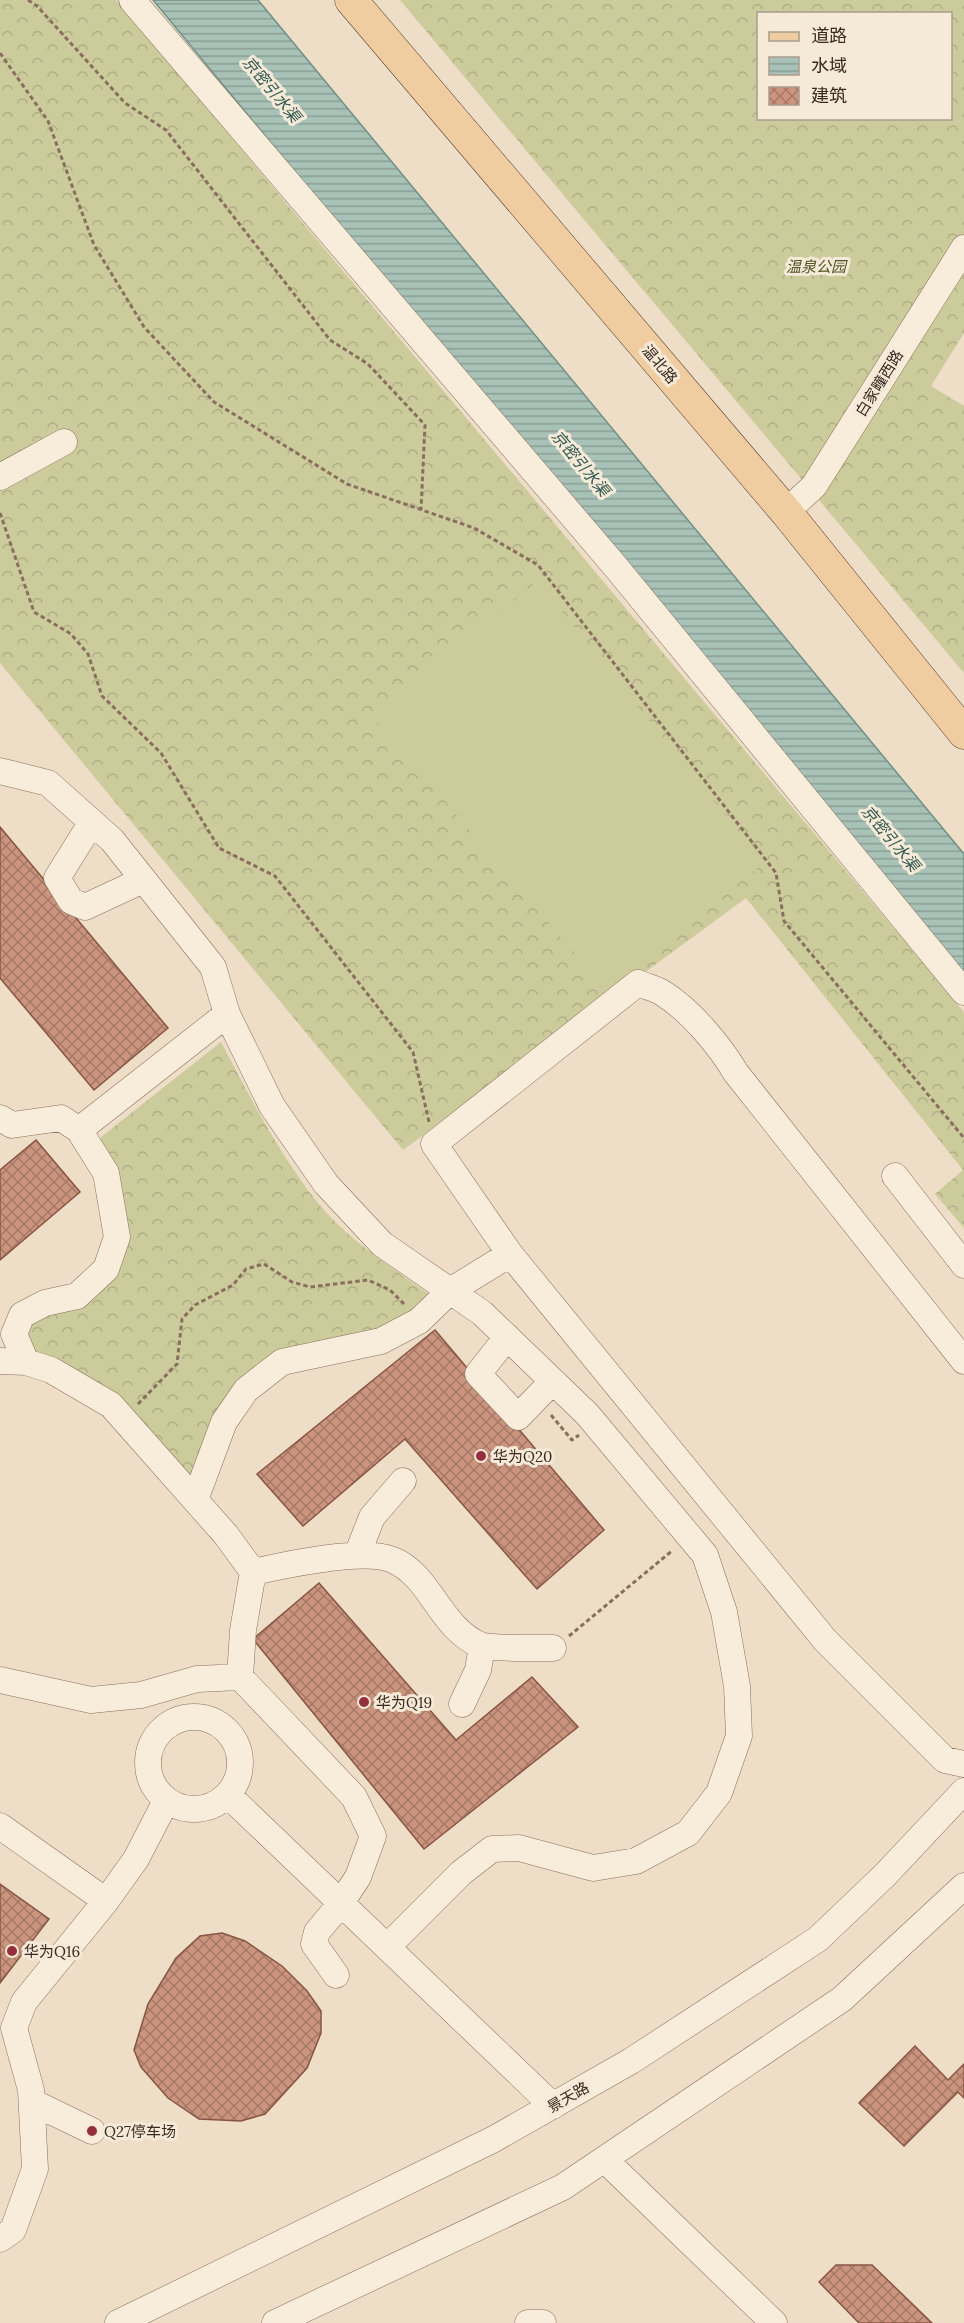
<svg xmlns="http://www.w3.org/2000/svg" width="964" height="2323" font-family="Lora,'Noto Sans SC',serif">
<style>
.forest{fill:url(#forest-crowns);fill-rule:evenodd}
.pitch{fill:#cccb9b}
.water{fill:url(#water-rules);stroke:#6f9084;stroke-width:1.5}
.building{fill:url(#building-cross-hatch);stroke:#885543;stroke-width:1.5}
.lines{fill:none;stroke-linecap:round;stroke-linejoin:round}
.minor-casing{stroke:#896f5d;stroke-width:27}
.major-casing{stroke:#573e31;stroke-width:33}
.path{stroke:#896f5d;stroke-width:3;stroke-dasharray:4.5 3;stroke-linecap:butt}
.minor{stroke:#f8ecdb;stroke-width:26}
.major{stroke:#efcda1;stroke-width:32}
.poi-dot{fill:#972e3d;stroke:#f5e9d7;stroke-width:2}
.labels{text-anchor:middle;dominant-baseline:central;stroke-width:6;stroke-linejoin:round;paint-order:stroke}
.park-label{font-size:15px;font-style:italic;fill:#505627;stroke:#f5e9d7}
.street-label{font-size:15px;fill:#3a2920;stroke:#f5e9d7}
.poi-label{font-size:15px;fill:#3a2920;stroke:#f5e9d7;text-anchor:start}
.water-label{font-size:16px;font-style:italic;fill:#305951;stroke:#f5e9d7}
</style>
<defs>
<pattern id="forest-crowns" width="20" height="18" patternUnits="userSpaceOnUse" patternTransform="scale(1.5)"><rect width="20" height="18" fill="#cccb9b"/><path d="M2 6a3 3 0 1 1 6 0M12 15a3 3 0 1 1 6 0" fill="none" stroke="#b0ae85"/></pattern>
<pattern id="water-rules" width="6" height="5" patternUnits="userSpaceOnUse" patternTransform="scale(1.5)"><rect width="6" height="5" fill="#a8c2b7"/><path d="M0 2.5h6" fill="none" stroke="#8a9e94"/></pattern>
<pattern id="building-cross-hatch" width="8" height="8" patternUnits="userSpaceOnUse" patternTransform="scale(1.5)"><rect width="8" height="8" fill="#cb947e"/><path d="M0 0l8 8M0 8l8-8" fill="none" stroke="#a67967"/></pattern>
</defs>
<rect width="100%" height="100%" fill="#eeddc7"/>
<path class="forest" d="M0,0h116l848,1012v216l-29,-34 28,-24 -217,-272 -343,252 -403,-487z
M400,0h564v333l-33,53 33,20v267zM758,14h192v104h-192z
M221,1042c29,55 58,112 97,161 32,39 80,69 121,98l-193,89 -51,110 -84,-95 -85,-43 -4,-47 84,-46 -5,-132z"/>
<path class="pitch" d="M537,581l227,282 -158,127 -232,-272z"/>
<path class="water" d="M153,0h105l706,854v129z"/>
<path class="building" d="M0,827l168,201 -74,62 -94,-112z
M36,1140l44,52 -80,68v-90z
M435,1330l169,200 -67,59 -132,-150 -102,87 -46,-52z
M319,1583l137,157 76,-63 46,50 -154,122 -171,-210z
M0,1884l49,35 -49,64z
M0,1884l49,35 -49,64z
M222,1933l23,8 37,25 25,25 14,20v22l-14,35 -42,46 -24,7 -42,-2 -31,-21 -27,-31 -7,-17 14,-46 28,-46 24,-22z
M915,2046l33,34 16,-16v34l-6,-6 -54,54 -45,-43z
M836,2265h36l60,58h-73l-40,-41z"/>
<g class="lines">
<defs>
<path id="minor" d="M132,0l483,566 349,426
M0,477l64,-35
M786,512l28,-26 150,-238
M0,771l48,12 64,57 101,127 14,47 45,92 54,78 56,60 100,69 105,101 118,141 19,57 13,74 2,50 -20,57 -31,40 -52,28 -43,7 -74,-20 -27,1 -31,24 -74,74
M92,822l-35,56 14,23 14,6 58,-27
M0,1118l12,7 49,-7 18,12 27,43 11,64 -11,32 -29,27 -32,7 -23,12 -8,19 12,28
M79,1130l148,-116
M895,1176l69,89
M507,1337l-29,37 40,43 34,-35
M0,1361l26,1 25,8 60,35 115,130 27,37c32,-7 111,-25 140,-12 38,16 46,67 87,85 11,4 59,3 73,3
M964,1361l-228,-288c-16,-27 -45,-62 -72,-79 -7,-5 -17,-7 -26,-11l-204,161 76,110 315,386 120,120 19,4
M195,1500l29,-78 22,-32 36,-28 99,-21 38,-20 31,-30 60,-37
M357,1555l15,-38 31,-36
M253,1572l-10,58 -3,47 114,120 19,39 -15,41 -17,26 -24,29 -3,12 22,31
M0,1680l91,20 50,-5 56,-16 43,-2
M462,1704l16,-34 4,-24
M148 1763a46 46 0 1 1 92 0a46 46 0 1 1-92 0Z
M228,1795l325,311
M0,1826l106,75
M32,2102l60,29
M605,2160l169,163
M0,2239l13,-9 22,-61 -4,-79 -17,-62 10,-26 82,-101 30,-42 30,-58
M118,2323l376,-184 137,-78 187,-122 67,-64 79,-84
M275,2323l288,-136 279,-188 122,-113
M528,2323h15"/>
<path id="major" d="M351,0l435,512 178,221"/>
</defs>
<use href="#minor" class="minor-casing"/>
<use href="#major" class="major-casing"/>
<path class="path" d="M28,0l9,6 88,97 41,27 164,210 38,24 57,61 -4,85
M0,53l48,68 46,124 50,82 70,75 133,82 127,44 64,37 238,308 8,48 180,217
M0,513l34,99 37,22 17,20 14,42 59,57 58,95 56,28 138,176 16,70
M138,1404l39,-40 5,-45 13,-14 38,-20 13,-16 18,-5 28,18 18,5 58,-7 22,10 14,14
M551,1415l21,25 7,-5
M569,1636l104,-86"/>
<use href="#minor" class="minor"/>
<use href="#major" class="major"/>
</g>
<g class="poi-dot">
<circle cx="481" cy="1456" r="6"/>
<circle cx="364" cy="1702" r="6"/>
<circle cx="12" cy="1951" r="6"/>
<circle cx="92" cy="2131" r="6"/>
</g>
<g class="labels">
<g class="park-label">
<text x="816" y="266">温泉公园</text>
</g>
<g class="street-label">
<text transform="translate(660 364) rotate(50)">温北路</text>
<text transform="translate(879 383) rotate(-58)">白家疃西路</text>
<text transform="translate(568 2097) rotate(-30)">景天路</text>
</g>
<g class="poi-label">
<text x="493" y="1456">华为Q20</text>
<text x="376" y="1702">华为Q19</text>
<text x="24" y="1951">华为Q16</text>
<text x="104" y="2131">Q27停车场</text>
</g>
<g class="water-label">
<text transform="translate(272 89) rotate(50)">京密引水渠</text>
<text transform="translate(581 463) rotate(50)">京密引水渠</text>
<text transform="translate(891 838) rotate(50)">京密引水渠</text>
</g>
</g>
<rect x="757" y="12" width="195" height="108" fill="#f5e9d7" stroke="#aa9c8e" stroke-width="1.5"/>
<rect x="769" y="32" width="30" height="9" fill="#efcda1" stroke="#aa9c8e" stroke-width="1.5"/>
<text x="811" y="42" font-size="18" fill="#3a2920">道路</text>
<rect x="769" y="57" width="30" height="18" fill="url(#water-rules)" stroke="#aa9c8e" stroke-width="1.5"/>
<text x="811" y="72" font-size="18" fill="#3a2920">水域</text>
<rect x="769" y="87" width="30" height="18" fill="url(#building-cross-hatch)" stroke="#aa9c8e" stroke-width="1.5"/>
<text x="811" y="102" font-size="18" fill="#3a2920">建筑</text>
</svg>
